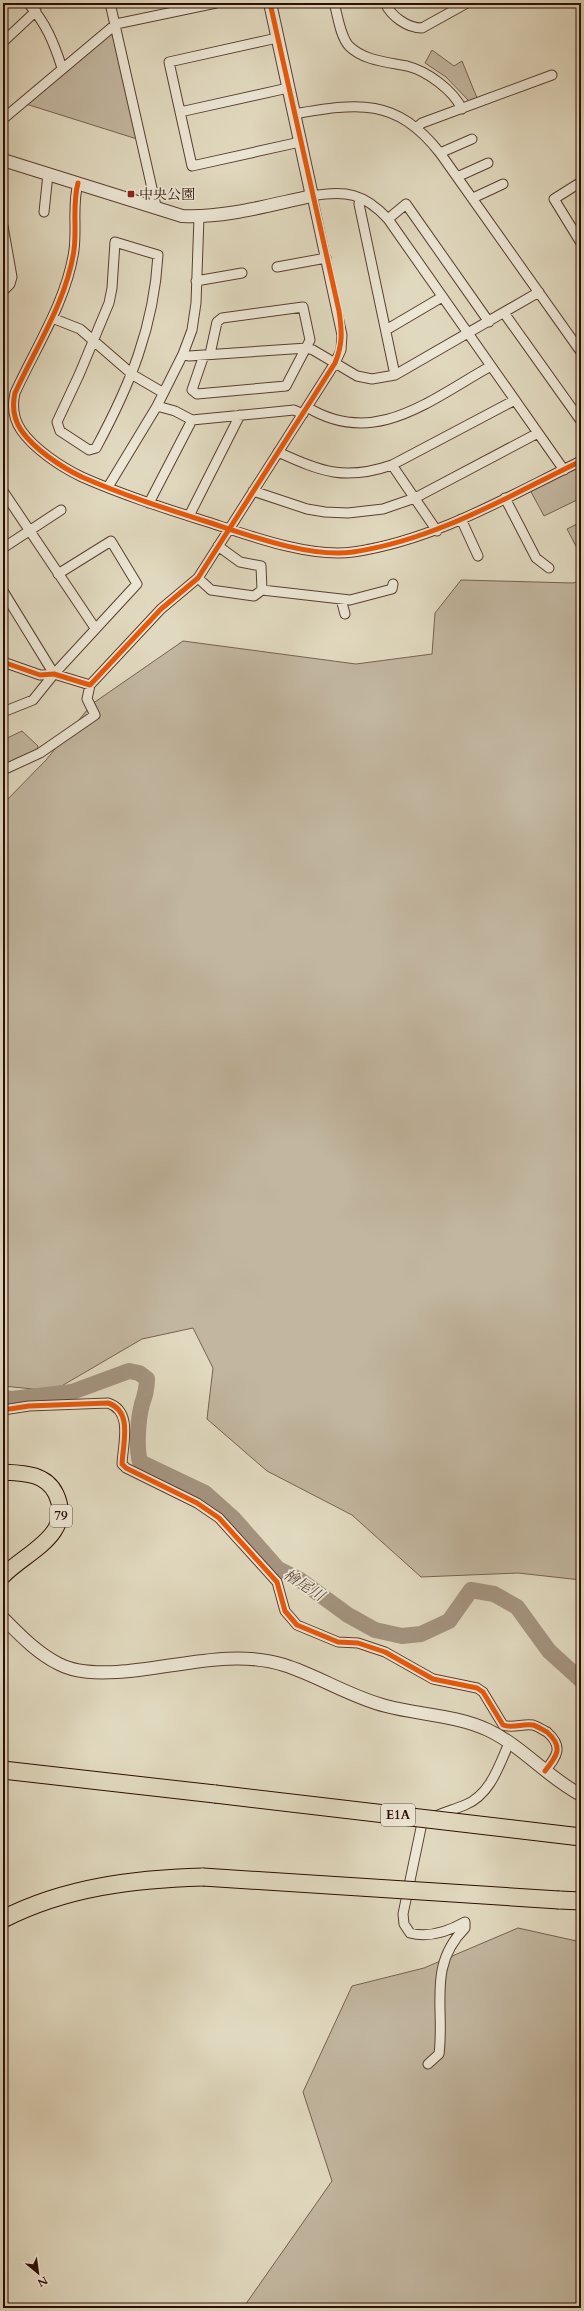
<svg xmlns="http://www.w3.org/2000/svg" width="584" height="2311" font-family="Cardo,'Noto Serif JP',serif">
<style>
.green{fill:#c2b69f;stroke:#786150}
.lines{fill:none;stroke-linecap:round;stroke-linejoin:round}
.river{stroke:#a4937f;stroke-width:16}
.minor-casing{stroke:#5a3f31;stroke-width:11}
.tertiary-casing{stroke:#5a3f31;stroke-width:14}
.primary-casing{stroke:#2d0c02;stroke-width:17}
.motorway-casing{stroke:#2d0c02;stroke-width:19}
.minor{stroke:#ece6d5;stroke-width:9}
.tertiary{stroke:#ece6d5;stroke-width:12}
.primary{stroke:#e1d9bf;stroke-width:15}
.motorway{stroke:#e1d9bf;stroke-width:17}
.motorway-bridge-casing{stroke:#2d0c02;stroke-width:19;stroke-linecap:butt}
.motorway-bridge{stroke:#e1d9bf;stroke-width:17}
.cycleway-casing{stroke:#ece6d5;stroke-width:8}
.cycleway{stroke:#e8590c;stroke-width:5}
.poi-dot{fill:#8f2418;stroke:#ece6d5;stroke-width:1.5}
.labels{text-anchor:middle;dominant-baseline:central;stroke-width:3.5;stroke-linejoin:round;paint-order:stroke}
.shield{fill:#ece6d5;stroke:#664d41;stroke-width:1}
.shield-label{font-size:13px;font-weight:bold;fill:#2d0c02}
.poi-label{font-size:14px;fill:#2d0c02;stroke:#ece6d5;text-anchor:start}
.water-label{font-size:15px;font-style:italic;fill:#63493a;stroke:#ece6d5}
</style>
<rect width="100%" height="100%" fill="#e1d9bf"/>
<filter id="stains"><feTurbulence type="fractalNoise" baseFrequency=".005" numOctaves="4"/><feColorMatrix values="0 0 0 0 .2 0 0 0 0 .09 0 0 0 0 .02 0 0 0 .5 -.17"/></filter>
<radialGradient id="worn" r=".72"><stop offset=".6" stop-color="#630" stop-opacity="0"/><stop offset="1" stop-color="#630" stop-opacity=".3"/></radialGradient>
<path class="green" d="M109,34l4,1 24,104 -111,-35z
M432,50l22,16 8,-5 15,37 -8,3 -23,-24 -21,-14z
M581,465v33l-37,18 -14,-26z
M581,522v34l-14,-27z
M461,580l112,3 8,-3v1000l-63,-7 -97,4 -69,-62 -85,-44 -60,-52 6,-51 -20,-40 -51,11 -89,52 -50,-5v-582l43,-44 46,-56 91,-63 173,23 76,-10 3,-41z
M22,731l16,15 -1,4 -34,15v-25z
M518,1928l63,14v366h-338l89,-127 -29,-89 49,-106 72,-18z"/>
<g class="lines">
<path class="river" d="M3,1398l9,1 60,-7 57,-21 10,2 8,6c0,10 -2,16 -5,25 -4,15 -6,43 -2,58l65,31 29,26 44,50 22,11 48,35 27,15 27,6 19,-2 28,-13 22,-31 23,4 23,13 32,44 32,29"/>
<defs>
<path id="minor" d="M28,3c18,20 26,40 34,65
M110,3l46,203
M334,3c4,13 6,33 15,43 15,15 39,16 58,20 20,5 46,24 55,43
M385,3c6,13 22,25 37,25l45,-25
M277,38l-108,24 23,104 108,-24
M3,42l33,-31
M180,112l108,-24
M294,114c64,-11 102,-17 146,39l141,199
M3,119l113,-95 100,-21
M417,127l5,-4 130,-48
M440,153l32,-14
M457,177l31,-14
M581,182l-27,17 27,44
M78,183c-6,22 -1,44 -4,67 -7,50 -38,97 -59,143 -3,13 -2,25 6,37 13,19 40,37 61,47 43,19 88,33 132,47 39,13 98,34 139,28 82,-12 154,-55 228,-91
M360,198l-1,6 36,171
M473,198l30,-14
M44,212l4,-38
M388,219l18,-15 83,118
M3,226l9,51 -2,7 -7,7
M115,242l43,13c-4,72 -28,130 -62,193l-7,2 -29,-19 -3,-9 22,-47 30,-72 3,-15z
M277,267l49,-9
M196,281l46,-8
M504,313l77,108
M52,318l28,11 53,46 29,17
M386,330l56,-33
M183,354l6,2 118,-8 6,2 44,26 15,3 23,-4 144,-83
M204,355l-12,35 5,4 89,-8 24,-46 -7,-33 -81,11 -5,4 -7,32
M157,406l18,5 17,9 102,-10 9,4
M307,407c68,42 124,-8 184,-41
M278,452c44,20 67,29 114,13l123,-65
M392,465l45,66
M108,487l49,-81 26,-52 9,-24 4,-27 3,-86
M3,491l92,137
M253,491l54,18 18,3 23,1 35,-4 32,-11 123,-65
M505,498l31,60 13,10
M149,503l43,-83
M189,516l51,-101
M461,519l17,37
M218,546l22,16 21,4 1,24
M3,548l58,-38
M198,578l13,12 43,6 8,-6 88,10 42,-11 1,-5
M3,591l51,83
M341,599l4,15
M3,662l37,13 14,-1 36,11 71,-76 37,-31 137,-215 6,-13 1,-15 -30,-139c33,-6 52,-3 76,23l176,251
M3,712l30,-12 21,-26 83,-90 -26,-43 -53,33
M3,770l37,-17 55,-38 -8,-16 3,-14
M3,1410l26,-4 79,-3c25,8 15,40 14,61l4,4 71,35 22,15 58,64 8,29 12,14 41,17 20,1 27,9 48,27 44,9 6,4 20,33c10,4 20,-2 30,0 4,1 10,5 14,7 17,15 10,24 -2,39
M428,2064l11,-10c6,-47 -12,-88 26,-126v-6c-16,9 -37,16 -55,11l-6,-9 -1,-10 19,-91c14,-9 28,-12 43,-18 25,-10 34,-39 44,-62"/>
<path id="tertiary" d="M3,160l179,56c44,2 87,-11 130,-20l-42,-193
M3,1618c17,17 34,35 56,46 17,9 39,9 58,8 54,-3 114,-24 167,-7 35,11 66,32 102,41 34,9 70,9 102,24 34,16 59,47 93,65"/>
<path id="primary" d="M3,1472c20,1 43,1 53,22 19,41 -30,58 -53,82"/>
<path id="motorway" d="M3,1770l212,24
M559,1900l22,1
M3,1919c63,-32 131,-40 200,-42"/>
</defs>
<use href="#minor" class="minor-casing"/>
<use href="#tertiary" class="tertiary-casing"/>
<use href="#primary" class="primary-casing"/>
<use href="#motorway" class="motorway-casing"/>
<use href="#minor" class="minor"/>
<use href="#tertiary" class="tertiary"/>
<use href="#primary" class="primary"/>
<use href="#motorway" class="motorway"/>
<defs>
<path id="motorway-bridge" d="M215,1794l366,43
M203,1877l356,23"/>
</defs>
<use href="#motorway-bridge" class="motorway-bridge-casing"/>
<use href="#motorway-bridge" class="motorway-bridge"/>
<defs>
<path id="cycleway" d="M78,183c-6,22 -1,44 -4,67 -7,50 -38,97 -59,143 -3,13 -2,25 6,37 13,19 40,37 61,47 43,19 88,33 132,47 39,13 98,34 139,28 82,-12 154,-55 228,-91
M3,662l37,13 14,-1 36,11 71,-76 37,-31 137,-215c8,-19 7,-32 4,-52l-69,-308
M3,1410l26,-4 79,-3c25,8 15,40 14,61l4,4 71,35 22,15 58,64 8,29 12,14 41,17 20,1 27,9 48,27 44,9 6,4 20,33c10,4 20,-2 30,0 4,1 10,5 14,7 17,15 10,24 -2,39"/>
</defs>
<use href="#cycleway" class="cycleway-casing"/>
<use href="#cycleway" class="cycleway"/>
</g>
<rect class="poi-dot" x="127" y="190" width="8" height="8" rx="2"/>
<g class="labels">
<g class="shield">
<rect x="50" y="1505" width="22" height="22" rx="3"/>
<rect x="381" y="1804" width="34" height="22" rx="3"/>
</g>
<g class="shield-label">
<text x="61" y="1516">79</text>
<text x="398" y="1815">E1A</text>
</g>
<g class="poi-label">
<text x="139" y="194">中央公園</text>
</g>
<g class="water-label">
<text transform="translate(304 1585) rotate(33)">檜尾川</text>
</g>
</g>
<rect width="584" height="2311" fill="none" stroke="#e1d9bf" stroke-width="16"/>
<rect x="4" y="4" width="576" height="2303" fill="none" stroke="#2d0c02" stroke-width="2"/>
<rect x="8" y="8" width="568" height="2295" fill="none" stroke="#2d0c02"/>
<g transform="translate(38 2273) rotate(151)" stroke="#ece6d5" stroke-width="3" paint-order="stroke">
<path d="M0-3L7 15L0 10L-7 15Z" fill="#2d0c02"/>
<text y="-6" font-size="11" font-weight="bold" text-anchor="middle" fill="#2d0c02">N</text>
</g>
<rect width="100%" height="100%" filter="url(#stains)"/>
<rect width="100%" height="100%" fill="url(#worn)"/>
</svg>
